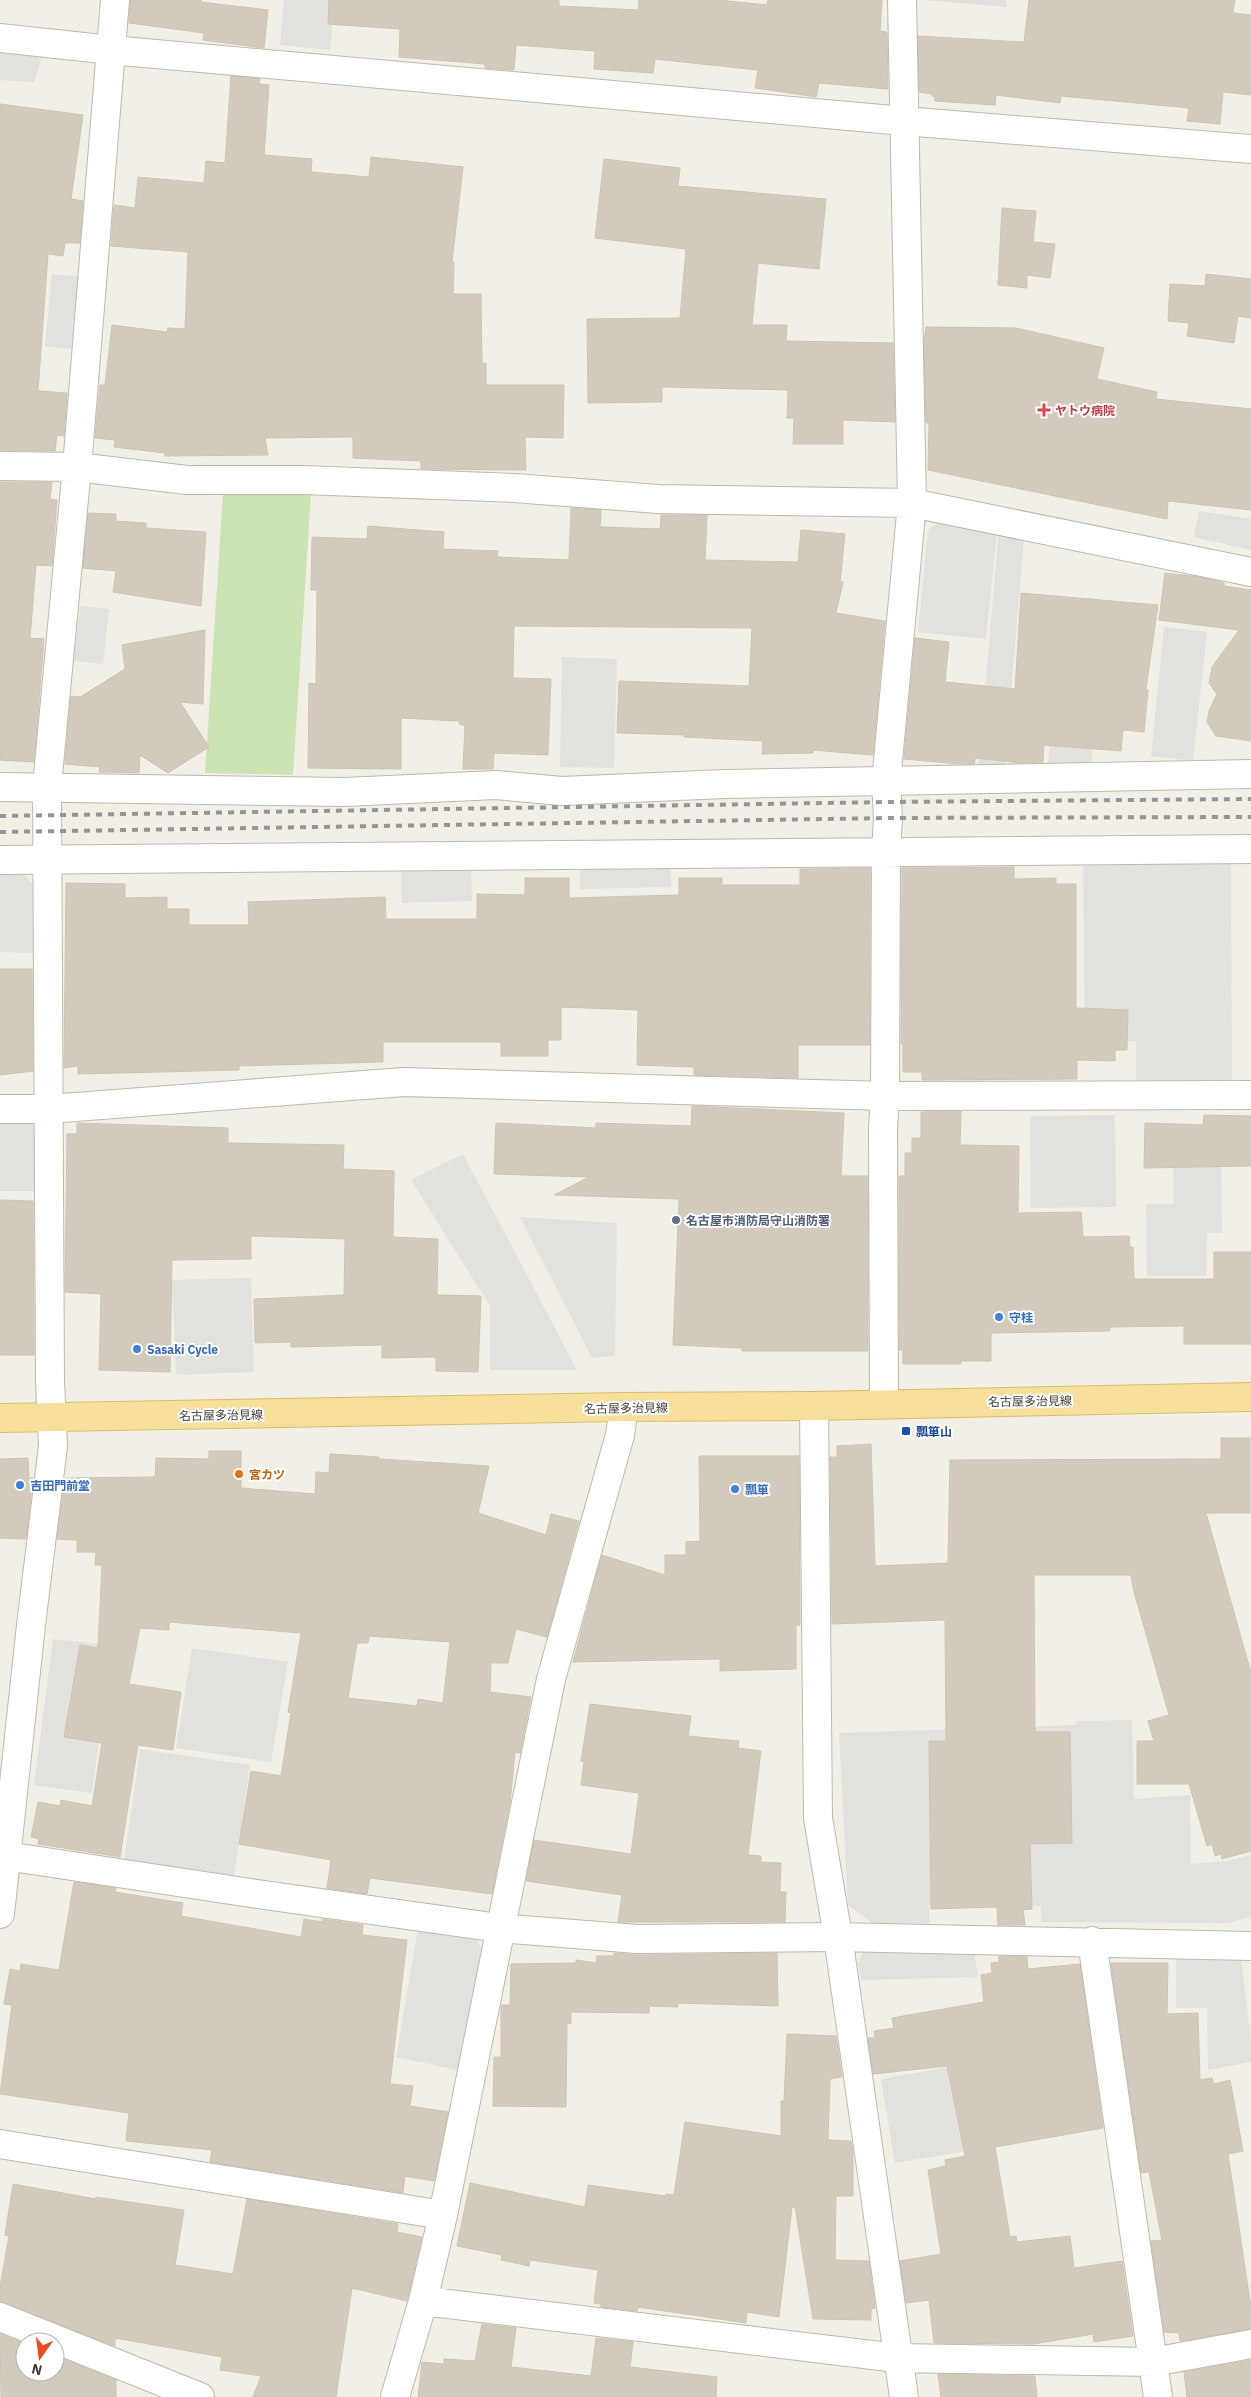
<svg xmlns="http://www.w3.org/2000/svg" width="1251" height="2397" font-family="'IBM Plex Sans','Noto Sans JP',sans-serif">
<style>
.green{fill:#cbe3b2}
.parking{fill:#e3e1de}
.building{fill:#d2cbbd;stroke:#cdc3b0;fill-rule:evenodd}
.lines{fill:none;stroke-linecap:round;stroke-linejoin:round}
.minor-casing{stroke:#bfb9ad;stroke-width:30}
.major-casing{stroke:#dabd6c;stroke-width:30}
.minor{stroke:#fff;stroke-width:28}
.major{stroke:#f6df9b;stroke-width:28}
.rail{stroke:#959595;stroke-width:4;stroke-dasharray:6 6;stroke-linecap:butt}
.health-dot{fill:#e0444e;stroke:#fff;stroke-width:2}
.service-dot{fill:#5c6f8a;stroke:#fff;stroke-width:2}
.shop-dot{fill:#3f7fe0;stroke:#fff;stroke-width:2}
.transit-dot{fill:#1a4fb4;stroke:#fff;stroke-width:2}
.food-dot{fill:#e8710a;stroke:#fff;stroke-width:2}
.labels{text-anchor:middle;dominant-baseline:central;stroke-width:4;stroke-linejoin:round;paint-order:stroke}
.health-label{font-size:12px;font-weight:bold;fill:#be3a42;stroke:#fff;text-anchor:start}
.service-label{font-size:12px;font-weight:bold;fill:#4e5e75;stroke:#fff;text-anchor:start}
.shop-label{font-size:12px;font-weight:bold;fill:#366cbe;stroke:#fff;text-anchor:start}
.street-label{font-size:12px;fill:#443f36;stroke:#fff}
.transit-label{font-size:12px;font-weight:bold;fill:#164399;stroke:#fff;text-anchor:start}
.food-label{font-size:12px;font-weight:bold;fill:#c56008;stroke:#fff;text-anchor:start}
</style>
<rect width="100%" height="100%" fill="#f2efe6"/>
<path class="green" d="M223,494h88l-18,281 -88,-2z"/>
<path class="parking" d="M284,0h51l-5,50 -50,-5z
M923,0h83v7z
M0,51l43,3 -9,28 -34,-2z
M52,274l29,3 -8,72 -28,-3z
M1199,511l52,8v31l-57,-13z
M942,520l55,12 -11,107 -68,-7 10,-102z
M999,531l25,7 -19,229 -27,1z
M80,606l29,3 -6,55 -30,-3z
M1164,627l43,5 -14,129 -42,-5z
M562,657l55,2 -3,109 -54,-1z
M1058,663l43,4 -10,97h-43z
M1231,860l1,221 -96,1v-41l-51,1 -2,-181z
M671,865v22l-91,2v-23z
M471,866l1,35 -70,2 -1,-35z
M0,872h21l13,13v68l-34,-1z
M1115,1115l1,92 -85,1 -1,-92z
M0,1120h30l7,13v58h-37z
M463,1154l114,216h-87v-64l-79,-126z
M1221,1165l1,68h-15v43h-60l-1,-72h28l-1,-38z
M520,1217l97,6 -2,133 -23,2z
M251,1278l3,94 -78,3 -4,-95z
M53,1639l59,6 -20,148 -58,-8z
M192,1648l96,14 -17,100 -95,-14z
M1132,1720l2,79 56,-4 1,69 35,-3 25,-6v62l-24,6 -186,-1v-16l-112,-1v18h-56l-25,-18 -9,-172 236,-8 1,-4z
M140,1749l110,16 -16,112 -110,-16z
M418,1929l58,10 12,18 -26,114 -66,-14z
M864,1951l110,1 4,25 -117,3 -3,-17z
M1176,1959l65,1 10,79v23l-43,8 -1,-62h-31z
M954,2066l14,85 -73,12 -14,-84z"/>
<path class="building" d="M130,0h71v2l67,8 -4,38 -61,-8 1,-7 -75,-10z
M329,0h230v6l79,4 1,-10h79l49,5 1,-5h114l-2,31 6,1 1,2 1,55 -69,-6 -3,14 -61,-9 3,-18 -103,-11 -2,14 -59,-4 1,-18 -79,-6 -2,25 -29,-2v-4l-86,-7 1,-28 -72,-5z
M1029,0h206l-2,13 18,2v80l-28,-3 -3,32 -33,-3 2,-13 -128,-12 -1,7 -64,-8 -1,10 -60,-4v-5h-3v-2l-13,-2 -1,-56 106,6z
M231,76l29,3 -1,5 10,1 -5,70 48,4 -1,13 58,5 2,-20 92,10 -11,95h2l-1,32h28l1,69h4v22h78l-1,53 -38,-1 1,33 -105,-1v-8l-68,-3v-21l-88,1 3,17 -103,1v-3l-51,-6 1,-7 -20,-2 5,-53h5l7,-60 55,7 1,-4 17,1 3,-77 -77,-6 3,-41 21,3 3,-31 66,6 2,-22 19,2z
M0,104l83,11 -12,84 12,2 -3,42h-15l-2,13 -15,-2 -10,137 29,2 -3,43 -7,-1 -2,16 -55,-1z
M604,159l76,9 -2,18 148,13 -7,70 -61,-6 -6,62h35l-1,16 107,2 2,79 -52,-2v24h-50l1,-26h-7l1,-28 -126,-3v15l-74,1 -1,-84 93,-1 6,-69 -91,-11z
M1002,208l34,3 -3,31 22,2 -5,34 -23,-3v13l-29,-3z
M1206,274l45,5v39l-13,-2 -4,27 -47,-7 2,-13 -21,-2 2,-37 35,2z
M926,327l90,1 88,20 -7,31 60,13 -1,7 95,10v101l-83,-9 -1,18 -239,-49 1,-47h-3l-2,-80z
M0,482h52l-2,17 7,1 -5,66 -16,-1 -6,73 14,1 -10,123 -34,-2z
M571,508l30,2 -1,17 60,2 1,-14h46l-2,45 93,2 3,-32 44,4 -5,48h3l-7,31 49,8 -12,134 -60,-5v3l-51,1 1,-13 -79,-4v-2l-67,-2 2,-52 130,5 3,-58 -238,-2 -1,52 38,1 -3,76 -54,-2 -1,16h-30l2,-44h-5l-1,-4 -58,-3v51l-93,-1 1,-85 7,1 1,-94h-6l1,-53 55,2 1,-13 76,6 -1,17 55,2 -1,6 72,3z
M88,513l28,1v7l30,2v5l60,4 -5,74 -88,-14 3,-21 -33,-3z
M1165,573l34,4 25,6v3l27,4v151l-35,-5 -9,-14 2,-11 8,-17 -8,-11 3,-16 27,-37 -80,-10z
M1021,593l137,12 -12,84 2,1 -4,42 -21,-2 -2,21 -77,-6 -1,17 -22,1 -46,-5 -1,6h-15l-55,-5 11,-121 34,4 -4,40 70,7z
M205,630l-2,74 -23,-2 29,45 -41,26 -28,-18 -1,18 -40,-1 1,-5 -35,-3 6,-68 9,1 45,-28 -3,-24z
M1014,867v12l42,-1v6h20v124l52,2 -1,40h-12v11l-38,-1v19l-155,1v-8h-19v-28h-2l1,-176z
M870,868v177h-72v33l-104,-3v-8l-57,-2 1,-55 -77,-3v33h-13v16h-47v-14h-118v20l-144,4v4l-161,4v-8l-14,2 2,-185 59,1v14l42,-1v12h22v16h60l-1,-23 137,-5 1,22h91v-25l48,1v-17h44v20l110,-3v-17h43v7h78v-16z
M0,969h32l1,102 -33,4z
M692,1106l152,7 -3,63h27v175h-126v-3l-69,-3 6,-146 -125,-4 35,-18 -95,-3 2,-51 100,5v-5l95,3z
M961,1111l-1,34 59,1 -1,67 63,-1 2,25 46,-1 1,11h3l1,32h80v-27h37v92h-67v-18l-74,1v4l-119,2v28h-31l1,3h-58v-14h-4v-174h6v-23h7v-15h9v-26z
M1204,1115l47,1v50l-107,2 1,-45 58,2z
M77,1123l151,5v15l116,2 -1,24 51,2 -1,66 45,2 -1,56 44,1 -3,76 -42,-1v-14l-54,1v-13l-91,2v-5l-36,1 -1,-44 90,-4 1,-56 -94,-3v23l-79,1 -2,112 -71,-2 2,-76 -36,-2 2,-158h10z
M0,1200l33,1 1,154h-34z
M1221,1438h29v75h-44l45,160v178l-29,8 -1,-5 -6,2 -3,-12 -5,2 -18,-62h-52v-43h17l-6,-20 21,-6 -36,-127 -2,-13h-97l1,157h35l2,111 -42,1 2,65 -9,1 2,15h-27l-1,-18 -66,2 -2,-168h17l-1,-121 -113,4 -2,-167h7v-11l34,-2 4,122 73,-3 2,-103 271,-1z
M209,1451h32v37l74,6 1,-22 13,1 1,-19 49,3v2l110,7 -11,47 68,22 5,-21 28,7 -32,116 -31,-8 -8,34h-17l-1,29 41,5 -11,56 -5,-1 -5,50 -18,92 -122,-16 -3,16 -40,-6 4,-28 -92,-16 12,-73 30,5 10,-63 -3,-1 13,-79 -132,-11v8l-29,-2 -11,56 52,8 -8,58 -35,-5 -18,112 -82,-13 1,-5 -8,-2 7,-35 22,4 1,-6 31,6 10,-63 -38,-6 16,-92 18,3 4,-83h-7l1,-13h-19v-12l-20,-1 8,-61 90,-1 1,-19 53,1zM369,1636l81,6 -7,61 -25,-4 -1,7 -69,-8 9,-55h11z
M699,1456h100l1,169h-4v44l-76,2v-12l-147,3 29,-107 63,20v-20h21v-13l14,-1z
M28,1458l1,20h4l-7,61 -26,-1v-79z
M590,1704l101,12 -3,20 51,5 -1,7 23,3 -13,104 13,1v6l20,1 -1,29h6l-1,30h-167l4,-27 -96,-14 8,-41 97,14 8,-61 -58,-8 3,-23 -3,-1z
M74,1882l42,6 -1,4 68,11 -2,13 120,21 3,-18 18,3v-3l41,6 -1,10 45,5 -17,144 23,2 -3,20 38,6 -14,69 -29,-5 -2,17 -193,-31 2,-12 -86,-9 3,-28 -129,-19 12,-89 -8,-1 6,-35 10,2 1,-7 38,6z
M614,1953l23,2 140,-2 1,53 -100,-3v4l-29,-1v7l-78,-1v12l-4,-1 -1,84 -73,-1 1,-49h7v-52h9l1,-41 65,-1v-3l20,3 1,-7h17z
M999,1956l28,1 1,12 52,-5 23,164 -108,19 15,90 6,-1 1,6 53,-6 4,32 48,-7 11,75 -39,6 -1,-8 -60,10 -99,-1 -5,-43 -23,3 -6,-42 41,-7 -13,-84 18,-4 -1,-6 20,-4 -18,-90 -74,8 -5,-36h7l-1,-7 20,-3 -2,-10 92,-16 -3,-27 11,-2 -1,-10 8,-1z
M1111,1963h57l-1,51 31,-1 2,67 12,-2 2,6 16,-4 13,71 -15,3 23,154v21l-71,12 -1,-8 -15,-1 -13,-91 11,-1 -13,-68 -8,1z
M787,2034l49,2 6,41 -12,2 -2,61 23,1 2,12v43h-17l-1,64 34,1 6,47 -4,1v11l-58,-1 -18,-112h-3l-13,110 -32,-5 -1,11 -108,-16 -1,4 -36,-4v-3l-7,-1 4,-33 -68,-10 -1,6 -28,-6 1,-5 -45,-9 13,-63 115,24 3,-22 77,11 1,-2 8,1 11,-73 96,14v-35h3z
M13,2184l83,15v-2l88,13 -9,55 58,9 14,-75 151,25 -1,8 25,5 -15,64 -55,-13 -16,109h-83l8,-21 -41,-6 2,-13 -107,-19v8l-115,-44v-15l9,-51 -4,-1z
M482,2324l34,4 -5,39 80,9 5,-38 37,4 -3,25 87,10 -1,20h-298l4,-35 22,2v-5l31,2z
M0,2334l25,10v28h30v-16l61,24v17h-115z
M1251,2360v37h-64l-3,-25z
M938,2374l97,2 2,21h-96z"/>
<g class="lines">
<defs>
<path id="minor" d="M0,38l111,12 793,71 347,28
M0,466l77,1 110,13h116l211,8 144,11 254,4 339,69
M0,787l345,5 151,-7 66,6 163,-7 526,-10
M0,860l1251,-11
M0,1109h49l355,-27 481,14 366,-1
M884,1404l-1,-276 2,-32 1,-244 2,-34 -2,-36 26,-279 -10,-503
M814,1406l4,412 20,119 66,460
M0,1855l257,39 242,34 138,11 201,-2 413,9
M0,1914l31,-289 22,-179 -3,-65 -3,-595 30,-319 38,-467
M1092,1941l66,456
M0,2144l443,71
M423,2301l474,57 256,4 98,-18
M0,2317l200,80
M395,2397l28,-96 20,-86 108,-536 69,-244 4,-28"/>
<path id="major" d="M0,1418l624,-11 190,-1 437,-9"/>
</defs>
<use href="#minor" class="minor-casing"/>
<use href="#major" class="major-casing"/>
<use href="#minor" class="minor"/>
<use href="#major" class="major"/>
<path class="rail" d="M0,816l888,-14 363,-3
M0,832l888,-14 363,-1"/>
</g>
<path class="health-dot" d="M1041.5 402.5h5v5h5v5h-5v5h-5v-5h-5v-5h5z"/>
<circle class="service-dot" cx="676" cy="1220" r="5"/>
<g class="shop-dot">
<circle cx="999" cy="1317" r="5"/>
<circle cx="137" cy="1349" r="5"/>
<circle cx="20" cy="1485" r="5"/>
<circle cx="735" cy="1489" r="5"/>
</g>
<rect class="transit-dot" x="901" y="1426" width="10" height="10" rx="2.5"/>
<circle class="food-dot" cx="239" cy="1474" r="5"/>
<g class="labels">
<g class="health-label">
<text x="1055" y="410">ヤトウ病院</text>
</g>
<g class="service-label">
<text x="686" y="1220">名古屋市消防局守山消防署</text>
</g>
<g class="shop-label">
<text x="1009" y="1317">守桂</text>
<text x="147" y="1349">Sasaki Cycle</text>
<text x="30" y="1485">吉田門前堂</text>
<text x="745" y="1489">瓢箪</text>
</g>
<g class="street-label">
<text transform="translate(1030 1401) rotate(-1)">名古屋多治見線</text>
<text transform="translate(626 1408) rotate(-1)">名古屋多治見線</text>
<text transform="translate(221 1415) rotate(-1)">名古屋多治見線</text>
</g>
<g class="transit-label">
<text x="916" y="1431">瓢箪山</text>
</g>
<g class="food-label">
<text x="249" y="1474">宮カツ</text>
</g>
</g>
<g transform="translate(40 2357) rotate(194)"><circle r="24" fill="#ffffff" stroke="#b4b2af"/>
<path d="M0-4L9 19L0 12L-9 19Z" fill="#e94a26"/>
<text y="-8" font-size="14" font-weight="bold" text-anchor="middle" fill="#443f36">N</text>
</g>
</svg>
